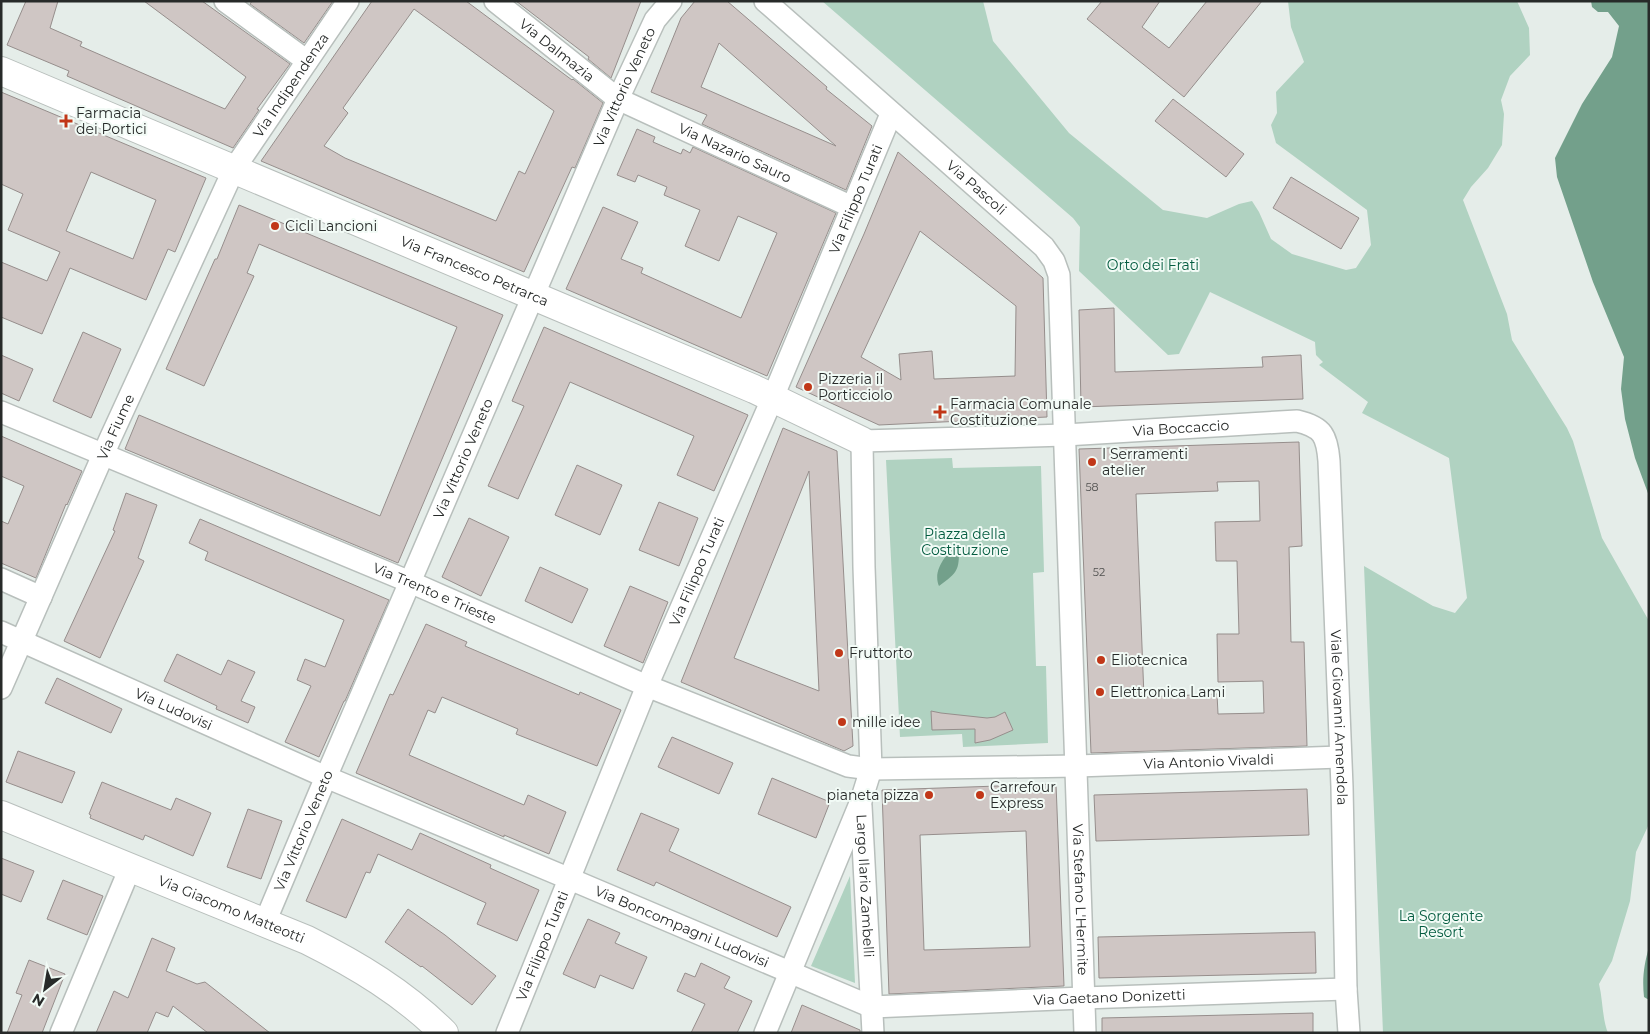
<svg xmlns="http://www.w3.org/2000/svg" width="1650" height="1034" font-family="Montserrat,sans-serif">
<style>
.green{fill:#b0d2c1}
.water{fill:#73a08b}
.building{fill:#cfc6c4;stroke:#968e8c;fill-rule:evenodd}
.lines{fill:none;stroke-linecap:round;stroke-linejoin:round}
.street-casing{stroke:#b8bfbc;stroke-width:24}
.secondary-casing{stroke:#b8bfbc;stroke-width:30}
.street{stroke:#fff;stroke-width:21}
.secondary{stroke:#fff;stroke-width:28}
.poi-dot{fill:#c13718;stroke:#f2fbf6;stroke-width:2}
.labels{text-anchor:middle;dominant-baseline:central;stroke-width:4;stroke-linejoin:round;paint-order:stroke}
.number-label{font-size:11px;fill:#515150}
.street-label{font-size:14px;fill:#272a29;stroke:#f2fbf6}
.poi-label{font-size:14px;fill:#272a29;stroke:#f2fbf6;text-anchor:start}
.park-label{font-size:14px;fill:#045c40;stroke:#f2fbf6}
</style>
<rect width="100%" height="100%" fill="#e5ede9"/>
<path class="green" d="M822,1h161l10,40 76,92 94,77 44,8 32,-14 13,-3 7,11 12,27 21,15 54,16 10,-2 15,-23 -4,-35 -91,-67 -5,-18 6,-12 -1,-21 28,-30 -13,-35 -3,-26h229l12,27 1,27 -20,21 -9,24 3,14 -2,31 -14,23 -17,19 -8,13 44,114 5,26 55,88 6,13 29,97 47,83v203l-13,28 -6,49 -18,60 -13,23c4,16 3,34 9,49h-225l-19,-467 69,40 22,7 12,-15 -18,-140 -87,-45 6,-11 -49,-37 4,-3 -7,-7 -1,-13 -105,-50 -31,62 -11,1 -89,-84 1,-44 -7,-9z
M952,458l1,10 88,-2 3,106 -11,1 3,93h10l2,77 -85,4 -1,-13 -62,3 -14,-277z
M850,876l5,107 -44,-17z"/>
<path class="water" d="M1591,1h58v495l-14,-38 -10,-39 -4,-30 3,-32 -31,-75 -36,-105 -2,-19 27,-54 30,-47 7,-31 -11,-14h-10l-6,-5z
M959,543c0,26 1,28 -20,43 -7,-16 8,-33 20,-43z
M1649,947v53l-5,-3c-2,-19 0,-32 5,-50z"/>
<path class="building" d="M26,1h32l-8,27 32,14 -2,4 145,63 21,-32 -102,-76h58l88,63 -33,45 2,1 -26,38 -166,-72 2,-5 -62,-26z
M252,1h81l-29,42 -54,-39z
M372,1h94l106,79 1,-1 30,24 -28,65 -3,-1 -48,105 -263,-111zM414,9l140,102 -29,63 -6,-3 -23,50 -151,-63 -21,-12 24,-33 -5,-5z
M516,1h125l-30,77 -23,-19 1,-2z
M695,1h32l100,86 -1,2 46,37 -26,64 -144,-66 5,-9 -56,-23 30,-74zM719,43l117,103 -135,-59z
M1102,1h58l-18,26 27,21 38,-47h55l-78,96 -97,-78z
M1,92l205,86 -31,74 -7,-3 -22,51 -76,-32 -28,66 -41,-17v-55l46,19 13,-29 -52,-22 15,-36 -22,-10zM91,172l65,28 -23,59 -67,-28z
M1173,99l71,55 -18,23 -71,-56z
M637,129l18,8 -2,5 28,12 2,-5 7,4 3,-6 143,66 -69,163 -201,-87 37,-82 35,15 -17,37 22,9 -2,5 100,45 36,-85 -39,-17 -19,45 -34,-15 15,-36 -36,-15 3,-8 -29,-12 -3,7 -18,-7z
M898,152l145,126 4,139 -168,8 -83,-38 68,-153zM920,231l96,75 -1,70 -81,3 -2,-28 -33,3 2,26 -40,-23z
M1291,177l68,41 -18,31 -68,-41z
M239,205l264,110 -105,248 -273,-114 14,-34 241,101 77,-189 -198,-83 -12,29 7,3 -50,110 -38,-17 49,-110h2z
M1114,308l1,64 148,-5 -1,-10 39,-2 2,44 -222,8 -2,-97z
M544,327l204,88 -34,76 -37,-16 17,-39 -124,-54 -52,117 -30,-13 36,-80 -12,-5z
M83,332l38,17 -30,69 -38,-17z
M1,355l32,14 -14,32 -18,-8z
M783,428l54,23 16,295 -9,5 -163,-69zM809,471l10,220 -85,-33z
M1,436l81,35 -15,34 -1,-1 -30,74 -35,-15v-42l7,3 16,-38 -23,-10z
M1299,442l3,104 -13,1 2,95h13l3,104 -216,7 -12,-304zM1259,481l1,40 -45,1 1,39h21l2,73h-22l1,48 45,-1 1,32 -46,1 -1,-20 -73,3 -8,-203 82,-3 -1,-9z
M577,465l45,20 -22,50 -45,-20z
M126,493l31,12 -19,53 6,3 -44,97 -36,-17 51,-110 -2,-1z
M659,502l39,16 -19,48 -40,-16z
M469,518l40,19 -28,59 -39,-19z
M200,519l189,81 -44,101h-1l-25,56 -34,-15 26,-56 -14,-6 8,-21 20,8 19,-47 -139,-60 3,-8 -19,-9z
M540,567l48,22 -16,34 -47,-22z
M630,586l38,16 -25,61 -39,-17z
M426,624l41,18 -2,4 114,49 1,-3 41,18 -24,56 -81,-32 2,-5 -76,-32 -7,16 -7,-3 -19,45 115,50 4,-10 38,17 -17,42 -45,-19v2l-148,-64 34,-79 3,1z
M177,654l44,21 7,-15 27,12 -14,29 14,6 -7,16 -32,-14 1,-3 -53,-25z
M57,678l65,31 -11,24 -66,-30z
M931,711l10,2 46,5 8,-1 10,-5 8,18 -23,10 -15,3v-14l-43,1z
M672,737l61,26 -14,31 -61,-27z
M18,751l57,21 -13,31 -56,-21z
M772,778l58,24 -14,36 -58,-24z
M102,782l69,28 5,-12 35,15 -18,43 -48,-21 -2,5 -53,-22 1,-3 -2,-1z
M1056,784l8,202 -175,8 -7,-204zM1026,831l4,116 -106,3 -4,-115z
M1307,789l2,46 -213,6 -2,-46z
M248,809l34,12 -21,58 -34,-12z
M641,813l38,16 -10,22 122,56 -14,30 -121,-55 -2,4 -37,-16z
M342,819l70,31 8,-17 71,32 -1,3 49,22 -22,51 -40,-17 9,-21 -108,-49 -8,19 -4,-1 -20,46 -40,-17z
M1,858l33,13 -13,31 -20,-8z
M63,880l40,16 -16,39 -40,-16z
M408,909l37,26 51,41 -24,29 -50,-39 -1,1 -36,-25z
M588,919l32,14 -5,10 32,14 -14,32 -33,-14 -5,13 -32,-14z
M1315,932l1,41 -217,5 -1,-41z
M152,938l23,10 -9,23 31,13 8,-2 65,51h-62l-35,-27 -5,11 -12,-5 -9,21h-51l18,-42 14,7z
M29,960l36,14 -23,59h-35l15,-38 -6,-2z
M701,963l29,14 -6,11 28,13 -15,32h-46l14,-29 -28,-13 8,-18 10,4z
M802,1005l58,25v3h-69z
M1313,1013v20h-211v-15z"/>
<g class="lines">
<defs>
<g id="street">
<path d="M225,1l82,60"/>
<path id="s1" d="M495,1l123,98 234,108"/>
<path id="s2" d="M765,1l279,246 10,14 5,14 26,758"/>
<path id="s3" d="M1,412l409,170 237,104 201,80 23,3 206,-3 263,-9"/>
<path d="M1,579l40,18"/>
<path id="s4" d="M1,632l325,145 244,102 302,128 211,-9 263,-9"/>
<path id="s5" d="M1,688l109,-249 124,-270 114,-168"/>
<path id="s6" d="M861,806l12,227"/>
<path id="s7" d="M265,922l61,-145 292,-678 37,-79 16,-19"/>
<path d="M61,1033l69,-165"/>
<path id="s8" d="M507,1033l140,-347 126,-289 118,-283"/>
<path id="s9" d="M765,1033l96,-232 10,-32 -7,-202 -2,-126 203,-6 232,-14c26,6 30,15 32,40l13,326 4,202 3,44"/>
</g>
<g id="secondary">
<path id="s10" d="M1,71l753,318 108,52"/>
<path id="s11" d="M1,815l306,125c50,25 97,53 137,93"/>
</g>
</defs>
<use href="#street" class="street-casing"/>
<use href="#secondary" class="secondary-casing"/>
<use href="#street" class="street"/>
<use href="#secondary" class="secondary"/>
</g>
<g class="poi-dot">
<path d="M63.5 113.5h5v5h5v5h-5v5h-5v-5h-5v-5h5z"/>
<circle cx="275" cy="226" r="5"/>
<circle cx="808" cy="387" r="5"/>
<path d="M937.5 404.5h5v5h5v5h-5v5h-5v-5h-5v-5h5z"/>
<circle cx="1092" cy="462" r="5"/>
<circle cx="839" cy="653" r="5"/>
<circle cx="1101" cy="660" r="5"/>
<circle cx="1100" cy="692" r="5"/>
<circle cx="842" cy="722" r="5"/>
<circle cx="929" cy="795" r="5"/>
<circle cx="980" cy="795" r="5"/>
</g>
<g class="labels">
<g class="number-label">
<text x="1092" y="487">58</text>
<text x="1099" y="572">52</text>
</g>
<g class="street-label">
<text stroke="none"><textPath href="#s1" startOffset="79">Via Dalmazia</textPath></text>
<text stroke="none"><textPath href="#s5" startOffset="670">Via Indipendenza</textPath></text>
<text stroke="none"><textPath href="#s7" startOffset="909">Via Vittorio Veneto</textPath></text>
<text stroke="none"><textPath href="#s1" startOffset="286">Via Nazario Sauro</textPath></text>
<text stroke="none"><textPath href="#s2" startOffset="282">Via Pascoli</textPath></text>
<text stroke="none"><textPath href="#s8" startOffset="904">Via Filippo Turati</textPath></text>
<text stroke="none"><textPath href="#s10" startOffset="514">Via Francesco Petrarca</textPath></text>
<text stroke="none"><textPath href="#s5" startOffset="285">Via Fiume</textPath></text>
<text stroke="none"><textPath href="#s9" startOffset="932">Via Boccaccio</textPath></text>
<text stroke="none"><textPath href="#s7" startOffset="504">Via Vittorio Veneto</textPath></text>
<text stroke="none"><textPath href="#s8" startOffset="499">Via Filippo Turati</textPath></text>
<text stroke="none"><textPath href="#s3" startOffset="470">Via Trento e Trieste</textPath></text>
<text stroke="none"><textPath href="#s4" startOffset="189">Via Ludovisi</textPath></text>
<text stroke="none"><textPath href="#s9" startOffset="1362">Viale Giovanni Amendola</textPath></text>
<text stroke="none"><textPath href="#s3" startOffset="1279">Via Antonio Vivaldi</textPath></text>
<text stroke="none"><textPath href="#s7" startOffset="99">Via Vittorio Veneto</textPath></text>
<text stroke="none"><textPath href="#s6" startOffset="80">Largo Ilario Zambelli</textPath></text>
<text stroke="none"><textPath href="#s2" startOffset="1029">Via Stefano L'Hermite</textPath></text>
<text stroke="none"><textPath href="#s11" startOffset="249">Via Giacomo Matteotti</textPath></text>
<text stroke="none"><textPath href="#s4" startOffset="742">Via Boncompagni Ludovisi</textPath></text>
<text stroke="none"><textPath href="#s8" startOffset="94">Via Filippo Turati</textPath></text>
<text stroke="none"><textPath href="#s4" startOffset="1186">Via Gaetano Donizetti</textPath></text>
</g>
<g class="poi-label">
<text x="76" y="113">Farmacia<tspan x="76" dy="16">dei Portici</tspan></text>
<text x="285" y="226">Cicli Lancioni</text>
<text x="818" y="379">Pizzeria il<tspan x="818" dy="16">Porticciolo</tspan></text>
<text x="950" y="404">Farmacia Comunale<tspan x="950" dy="16">Costituzione</tspan></text>
<text x="1102" y="454">I Serramenti<tspan x="1102" dy="16">atelier</tspan></text>
<text x="849" y="653">Fruttorto</text>
<text x="1111" y="660">Eliotecnica</text>
<text x="1110" y="692">Elettronica Lami</text>
<text x="852" y="722">mille idee</text>
<text x="990" y="787">Carrefour<tspan x="990" dy="16">Express</tspan></text>
<text x="919" y="795" text-anchor="end">pianeta pizza</text>
</g>
<g class="park-label">
<text x="1153" y="265">Orto dei Frati</text>
<text x="965" y="534">Piazza della<tspan x="965" dy="16">Costituzione</tspan></text>
<text x="1441" y="916">La Sorgente<tspan x="1441" dy="16">Resort</tspan></text>
</g>
</g>
<rect width="1650" height="1034" fill="none" stroke="#272a29" stroke-width="5"/>
<g transform="translate(45 989) rotate(211)" stroke="#f2fbf6" stroke-width="4" paint-order="stroke">
<path d="M0-4L9 19L0 12L-9 19Z" fill="#272a29"/>
<text y="-8" font-size="14" font-weight="bold" text-anchor="middle" fill="#272a29">N</text>
</g>
</svg>
